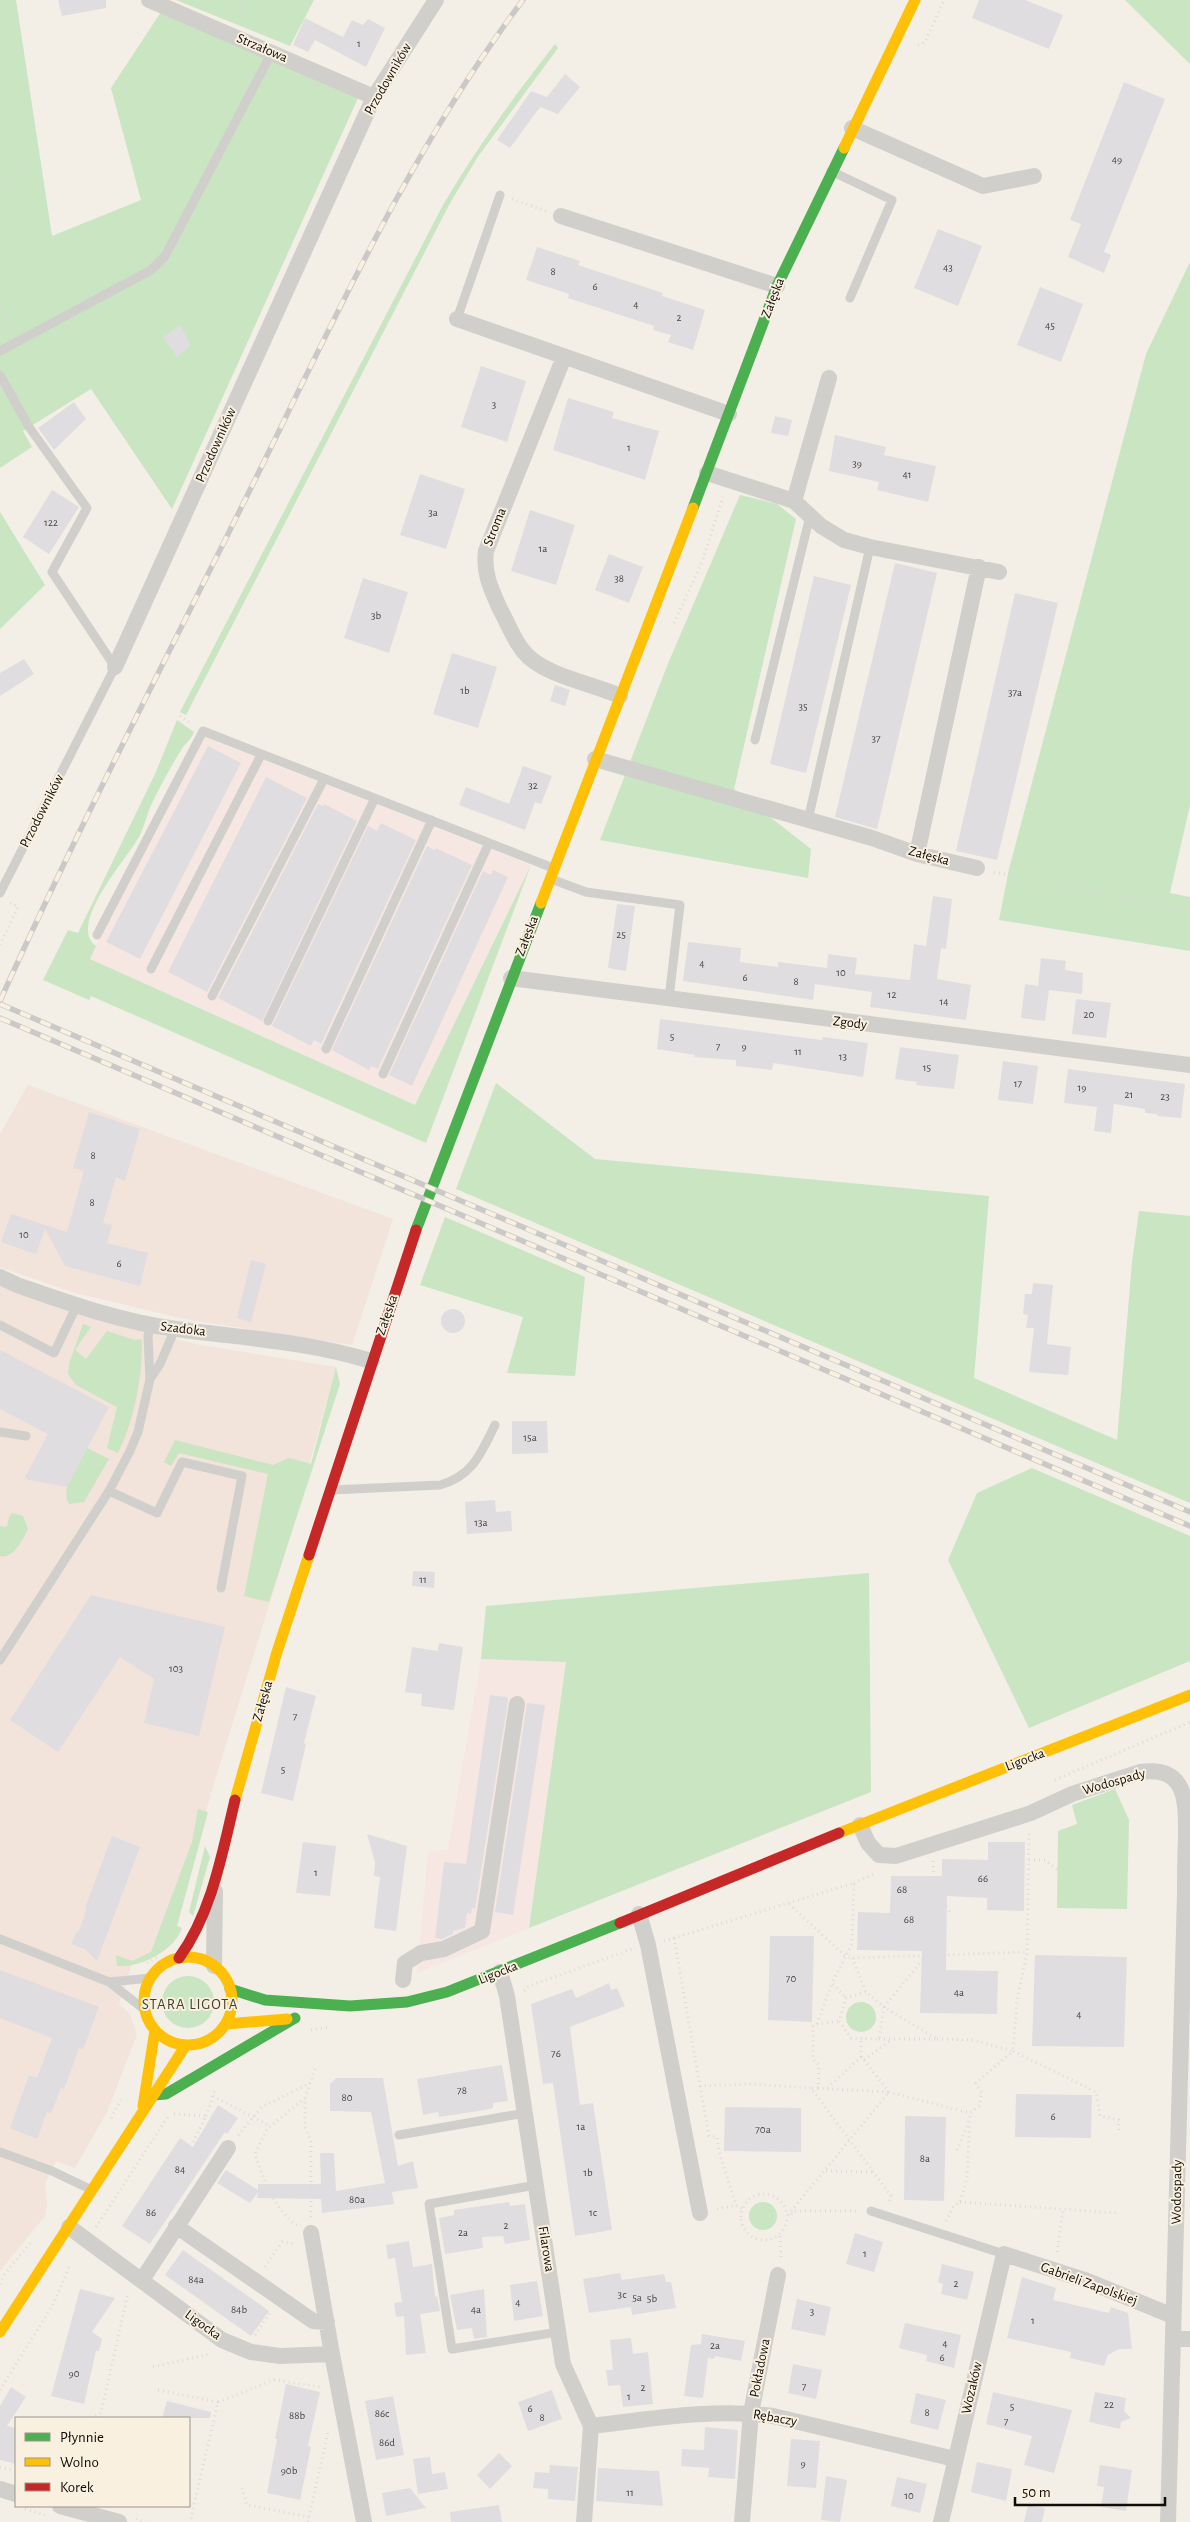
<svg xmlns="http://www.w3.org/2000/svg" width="1190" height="2522" font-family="'Alegreya Sans',sans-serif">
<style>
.commercial{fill:#f2e3db}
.industrial{fill:#f7e7e3}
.green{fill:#c9e5c1}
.building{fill:#e0dde0}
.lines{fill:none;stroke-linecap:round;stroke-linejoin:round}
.path{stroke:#dcdbd8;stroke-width:3;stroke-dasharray:1 4;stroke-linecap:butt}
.lane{stroke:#d0cfcc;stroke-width:9}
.street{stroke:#d0cfcc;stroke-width:16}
.fast{stroke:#4caf50;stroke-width:11}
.slow{stroke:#ffc107;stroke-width:11}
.jam{stroke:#c62828;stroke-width:11}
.rail-casing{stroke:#cac9c7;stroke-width:5.5}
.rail{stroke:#f9f0e0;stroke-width:4;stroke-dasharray:11;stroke-linecap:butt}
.labels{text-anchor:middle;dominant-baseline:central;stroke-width:4;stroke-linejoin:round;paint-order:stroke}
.number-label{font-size:11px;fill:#464340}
.street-label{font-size:14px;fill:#100d08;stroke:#f9f0e0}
.neighbourhood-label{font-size:15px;letter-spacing:1px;fill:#463f31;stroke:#f9f0e0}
</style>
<rect width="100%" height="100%" fill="#f3efe6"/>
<path class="commercial" d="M28,1085l365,134 -41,126 -163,-25 -114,-27 -75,-26v-133z
M0,1286l77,28 123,31 136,22 -53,193 -72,233 -4,-4 4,6 -50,153 -29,16 -13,40 11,10 7,21 -2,5 -28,72 -32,56 -19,-7 -11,23 2,19 -2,13 -45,55z"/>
<path class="industrial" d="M205,737l326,128 -116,241 -326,-147z
M481,1659l85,3 -37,266 -112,45 11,-121 20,-3z"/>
<path class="green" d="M0,0h16l36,236 89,-36 -30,-112 50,-76 197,86 -186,411 -81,-120 -68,42 9,16 -32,21z
M176,0h138l-24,46z
M1125,0h65v64z
M555,44l3,4 -81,110 -28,47 -263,510 -6,-3 263,-507c33,-56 71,-109 112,-161z
M1190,262v543l-20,88 20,4v54l-191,-31 10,-51 137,-515z
M740,495l37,9 19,15 -62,270 77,60 -3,29 -208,-38 67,-174z
M0,512l45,73 -45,44z
M177,720l17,12c-2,6 -7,10 -11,15 -11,17 -21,36 -30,54 -7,13 -8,27 -16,39 -12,21 -70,85 -41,106l-6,13 325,146 116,-240 -105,278 -335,-147 -2,4 -46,-20 25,-50 10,3 77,-159z
M496,1083l99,76 394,37 -15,182 143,62 15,-178 7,-51 51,5v287l-734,-314z
M445,1217l140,60 -10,99 -68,-3 16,-56 -103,-32z
M83,1324l8,3 -16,23 11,9 21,-28 28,9 6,-1 1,4c0,37 -8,77 -24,110l-11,-5 10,-41 -41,-22 -8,-11 1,-10z
M336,1367l4,17 -71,218 -25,-6 24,-122 -89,-21 -8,13 -7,-4 11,-22 98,25 16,-7 22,6z
M87,1448l22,11 -25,43 -15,2c-10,-16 11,-42 18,-56z
M1032,1468l158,68v125l-161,67 -81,-168 29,-67z
M12,1513l11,3 5,13c-5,10 -15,31 -28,27v-30l7,1 2,-10z
M869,1573l2,219 -342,136 37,-266 -85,-3 5,-53z
M1115,1789l14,31 -2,89 -70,-1 1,-77 19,-7 -5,-19z
M198,1809l10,3 -31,114 5,2c-8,23 -42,40 -65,38l-1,-11 16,6 19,-9 41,-110z
M205,1846l5,11 -17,59 -4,-4z
M162 2002a26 26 0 1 1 52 0a26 26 0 1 1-52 0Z
M846 2017a15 15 0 1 1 30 0a15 15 0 1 1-30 0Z
M749 2216a14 14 0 1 1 28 0a14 14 0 1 1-28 0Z"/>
<path class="building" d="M58,0h48v8l-44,8z
M979,0h46l38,15 -14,34 -77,-31z
M305,18l38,19 9,-17 11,5 5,-6 17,9 -19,39 -51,-27 -7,12 -15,-7z
M565,74l15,13 -22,27 -18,-7 -30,41 -13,-8 34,-49 16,6z
M1124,82l41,17 -61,153 7,3 -7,18 -36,-16 13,-33 -11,-4z
M938,229l44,17 -24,60 -44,-18z
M537,247l43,14 -2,4 85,28 -1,3 43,14 -12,40 -25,-8 3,-7 -18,-5 1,-4 -86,-28 1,-4 -43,-14z
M1040,287l43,17 -22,58 -44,-17z
M180,325l11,20 -14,12 -14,-20z
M481,366l45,15 -19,61 -46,-15z
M568,398l46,14 -2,6 47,13 -14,49 -92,-30z
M74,402l12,17 -32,31 -16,-22z
M775,416l17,4 -4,16 -17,-3z
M835,435l51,12 -2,8 52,11 -8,36 -51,-12 2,-8 -50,-11z
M420,474l45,15 -19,60 -46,-14z
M52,490l27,17 -30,47 -26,-17z
M530,510l45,15 -19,60 -45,-14z
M609,554l34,13 -14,36 -34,-13z
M895,563l42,10 -60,256 -42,-12z
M814,576l37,9 -45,188 -36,-9z
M363,578l45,14 -19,61 -45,-15z
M1015,593l43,10 -61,257 -41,-9z
M452,653l45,14 -19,61 -45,-14z
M24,659l10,15 -34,22v-23z
M555,685l15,5 -5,16 -15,-5z
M208,746l33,17 -101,196 -34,-17z
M523,766l29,10 -11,28 -6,-2 -10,28 -66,-25 7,-18 43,17z
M266,777l41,21 -100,194 -39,-20z
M318,804l5,2 1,-2 33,17 -95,200 -44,-23z
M381,823l35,17 -95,204 -7,-4 -3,6 -39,-20 96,-200 9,5z
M427,846l8,4 1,-2 36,17 -94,204 -7,-3 -2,4 -37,-20z
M493,870l15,7 -96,209 -23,-11 94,-204 8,4z
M933,896l19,3 -6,50 -5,-1 -4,31 34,6 -5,35 -96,-13 2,-15 -57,-8 -2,16 -130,-19 5,-39 53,6 -1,14 38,5v-5l49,6 1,-14 29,4 -2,16 55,6 4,-36 12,2z
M617,904l18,2 -9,65 -18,-3z
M1041,958l25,3 -1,9 18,3 -1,21 -33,-4 -4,31 -24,-3 4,-34 13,2z
M1076,999l35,4 -5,35 -34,-4z
M660,1019l162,21 1,-3 45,6 -5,34 -90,-14 -1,7 -36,-4v-6l-42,-3 1,-2 -38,-6z
M900,1047l59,8 -5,34 -38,-4 1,-3 -22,-3z
M1003,1061l35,5 -5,38 -35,-4z
M1068,1069l117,15 -4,34 -24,-2v-2l-12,-1v-4l-31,-5 -3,29 -17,-2 3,-24 -33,-4z
M89,1112l51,17 -15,52 -9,-4 -13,46 9,2 -5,18 41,10 -8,33 -75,-20 -20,-37 -9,25 -35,-12 10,-28 56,18 17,-61 -11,-3z
M251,1260l15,4 -15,58 -14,-4z
M1033,1283l20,2 -6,59 24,3 -3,28 -39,-3 5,-44h-8l2,-13 -5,-1 2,-20h7z
M441 1321a12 12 0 1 1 24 0a12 12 0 1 1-24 0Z
M0,1350l109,57 -42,80 -43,-8 24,-45 -48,-25z
M512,1421h35l1,32 -36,1z
M495,1500l1,12 15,-1 1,20 -45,3 -2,-32z
M413,1571l22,1 -1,16 -22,-2z
M91,1595l134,32 -26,109 -55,-13 10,-44 -34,-22 -62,95 -48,-32z
M439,1643l24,4 -9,63 -33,-4 1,-12 -17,-2 7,-45 26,4z
M286,1687l30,9 -12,47 2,1 -13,57 -32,-8z
M490,1695l17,2 1,4 -33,208 -3,-1 -1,6 -4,-1 -2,15 -12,3v3l-11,5 -7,-1 9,-76 22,2z
M527,1703l18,2 -32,210 -18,-3z
M367,1834l40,12 -11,85 -22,-3 6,-51 -6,-1 1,-14z
M112,1836l28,11 -43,114 -12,-12 -14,-5 6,-13h2l8,-22 -2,-1z
M303,1842l33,4 -6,50 -34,-3z
M988,1842h37l-1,69 -37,-1v-12l-40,-2 -1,74 52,1 -1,43 -77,-1 2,-62 -65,-1 1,-38 32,1 1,-37h51v-17l46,1z
M770,1936h44l-2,86 -44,-2z
M1035,1955l92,2 -3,90 -92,-1z
M0,1970l99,37 -16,43 -4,-2 -15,41 -3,-1 -10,26 -4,-2 -10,27 -27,-11 19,-53 8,3 15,-40 -52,-20z
M609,1983l2,7 6,-2 8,18 -55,21 10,78 13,-2 19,127 -37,6 -22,-153 -10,1 -12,-80 41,-15 4,9z
M502,2065l6,36 -15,2v5l-8,2 -46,7 -1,-5 -15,3 -6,-36z
M336,2078h47l15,88 15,-5 5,27 -26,4 2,12 -72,9 -1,-14 -64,-1 1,-6 -8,11 -33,-20 9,-13 32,20v-6h63l-1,-31h14l2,38 49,-8 -14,-71 -41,-1v-27z
M1016,2094l76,1 -1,43 -76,-1z
M218,2105l20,13 -11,16 -2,-2 -75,112 -28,-18 58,-88 13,9z
M725,2107l76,1v44l-77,-1z
M905,2116l41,1 -2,84 -40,-1z
M509,2202l1,4 15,-2 5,36 -25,4 -2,-8 -21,1 1,11 -38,6 -6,-36 15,-3v-5z
M855,2233l28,9 -9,30 -28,-8z
M409,2241l4,26 19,-3 3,33 2,-1 3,15 -20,3 6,39 -20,2 -2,-39 -8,1 -2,-14 8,-1 -7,-44 -7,1 -2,-14z
M183,2250l86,61 -18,25 -86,-61z
M942,2264l32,8 -7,28 -26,-6 2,-10 -5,-2z
M620,2273l2,7 42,-6 2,8h5l5,26 -44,7 -1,-8 -42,6 -6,-34z
M1022,2277l34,11 -3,12 56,13 2,-6 17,6 4,36h-13l-11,6 -4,11 -34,-8 1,-6 -64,-14z
M537,2281l6,35 -29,5 -4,-36z
M80,2289l35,9 -23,34 10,7 -3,12h-3l-12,53 -33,-8z
M484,2289l3,48 -13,2 -2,-11 -15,2 -7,-35z
M797,2299l34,8 -6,29 -34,-7z
M905,2323l56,12 -7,33 -28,-7 1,-6 -28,-7z
M702,2334l43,7 -4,20 -26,-5 -1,3 -6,-1 -5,40 -19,-2 7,-51 10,-1z
M631,2338l2,16 15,-2 5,52 -30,3 -3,-22 -12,1 -2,-16h7l-3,-30z
M793,2364l29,6 -6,29 -28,-6z
M286,2384l34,8 -12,54 3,1 -11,53 -33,-7 10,-54h-2z
M11,2387l15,10 -19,29 9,2v36l-16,-4v-54z
M552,2390l10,29 -34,12 -10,-29z
M993,2392l79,18 -18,63 -30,-8 8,-29 -46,-12z
M1095,2392l31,6 -2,13 7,7 -10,4 -1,7 -31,-7z
M916,2393l30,7 -8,30 -28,-7z
M393,2396l11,59 -28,5 -11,-59z
M167,2401l44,11 -1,6h-48z
M705,2427l33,3 -3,49 -27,-2 1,-9 -28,-2 1,-17 22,1z
M791,2439l29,2 -4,47 -29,-2z
M499,2453l13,13 -22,23 -13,-14z
M430,2457l2,17 13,-2 3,17 -30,5 -5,-35z
M977,2462l35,7 -6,32 -35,-9z
M550,2465l28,2 -3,34 -27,-2v-10l-15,-1 2,-16 14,1z
M1100,2465l32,5 -6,41 -25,-4 3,-20 -7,-1z
M598,2468l61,3 4,35 -67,-5z
M826,2476l21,4 -7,42 -19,-2z
M897,2477l30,7 -7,29 -29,-7z
M410,2488l16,20 -40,8 -4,-23z
M499,2505l3,17h-51l-1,-10z
M1028,2505l17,3 -3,14h-18z"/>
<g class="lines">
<path class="path" d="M237,20l9,-20
M918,45l7,-3 19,-42
M0,187l32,-22
M512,199l34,12
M0,304l13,25
M674,623l28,-61 21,-65
M180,716l12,8
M994,872l196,39
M0,945l18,-38 -8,-4
M1055,1780l135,-58
M1029,1860h16l12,9
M933,1861l1,31 17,21
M854,1883l22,-10
M789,1904l55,51 8,3 175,-6
M674,1938l26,148 51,-2 60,4 80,108 -2,7
M664,1941l190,-58 -2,61 -20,39 14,15
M852,1958l14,34 18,15 -5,32 -28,-1 -12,-17 7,-23 20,-6
M147,1963l12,-7
M524,1991l5,-5 103,-37
M817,2024l22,-3
M311,2030l19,-3
M879,2039h58l-53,-32 42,-51
M937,2039l36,1 40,11 4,-51 10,-48 2,-122
M861,2057v-19
M864,2060l25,32 81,21 9,-7 3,-13 -6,-10 37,-32 83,41 4,24 19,4v12
M700,2086l9,50 8,1 2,15 17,53 6,4
M812,2088h6l1,-23 -6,-6v-33l4,-2 15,-41
M818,2088l8,1 35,-32 3,3 27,-20
M213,2096l57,30
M174,2114l32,2 -13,27 12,7
M206,2116l9,-26
M111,2118l10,-18
M238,2135l24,-28 48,-24
M957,2150l12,-29
M826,2171l46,1
M741 2217a23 23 0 1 1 46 0a23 23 0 1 1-46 0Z
M960,2202l159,11
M717,2209l19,-4
M791,2214l4,-3h64
M788,2215l101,-123 -63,-3
M311,2217v-76l-6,-14v-29l10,-29
M946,2221l7,-14 7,-5 7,-23 3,-66
M297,2225c-21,-12 -35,-49 -42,-71l12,-25 38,-31
M96,2227l73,-112
M780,2236l1,22
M1057,2252l6,-41
M265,2267l17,-25 13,2
M0,2284l4,-9 28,-34
M255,2335l16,-24
M153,2367l57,-13
M0,2390l54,-87 15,-36
M158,2390l60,12 -28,120
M218,2402l56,-22 47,7
M91,2418l10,-5 27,-120
M0,2467l16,4
M242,2488l5,17 62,12
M25,2509l20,6
M136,2519l10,3
M308,2522l20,-90"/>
<path class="lane" d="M831,171l61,29 -42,98
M457,319l43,-124
M0,351l151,-81 14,-14 107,-204
M0,375l29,52 58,81 -35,64 63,95 -115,226
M755,740l55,-224
M808,820l62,-273
M551,879l35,13 94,13 -11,93
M97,935l106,-204 350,137
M151,969l110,-214
M212,996l112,-217
M268,1021l107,-223
M326,1049l106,-229
M383,1074l106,-231
M0,1325l54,28 23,-48
M150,1379l-2,-43 3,-11
M0,1432l26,4
M331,1490l109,-5c33,-9 41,-32 55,-60
M109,1491l48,22 25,-51 60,14 -21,112
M0,1660l109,-169 21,-40 8,-19 12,-53 10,-15 15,-35
M0,1939l109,43
M145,2010l-36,-28 42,-4
M399,2135l126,-22
M0,2152l52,19 40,19
M536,2185l-107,19 23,145 106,-17
M871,2211l133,43"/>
<path class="street" d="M149,0l225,97
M852,128l131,58 51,-10
M561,216l216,70
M457,319l272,95
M564,357l-78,194c-3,22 5,38 14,58 8,14 13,30 24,43 18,23 70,32 96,44
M707,473l87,28 27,25 23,14 26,7 129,25
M794,501l35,-123
M115,667l259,-570 62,-97
M595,759l277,79 45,16 60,14
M917,854l62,-287
M511,978l679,87
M0,1277l17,8c52,18 104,37 159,44 66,9 131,12 195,32
M860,1825l8,18 11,12 17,1 135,-43 41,-19 68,-22c48,-7 46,31 46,66 -1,18 -1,37 -1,55l-17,629
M639,1914l9,31 52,268
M214,1966l1,-75
M500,1972l7,24 56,368 28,62 -7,96
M403,1980l2,-17 16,-10 23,-4 38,-18 35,-227
M176,2226l137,95 14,1
M69,2227l153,113 29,12 29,4 52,-2 32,168
M311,2233l21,121
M142,2280l86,-132
M1173,2339h17
M591,2426c60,-7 121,-18 182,-10l182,43
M0,2489l16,5
M60,2506l59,16
M742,2522l9,-109 27,-138
M941,2522l63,-268 81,26 88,36"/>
<path class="fast" d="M693,508l84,-222 67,-138
M416,1230l125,-327
M230,1989l35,11 85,6 57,-4 40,-10 173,-69
M154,2095l12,-1 129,-76"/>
<path class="slow" d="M844,148l71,-148
M541,903l152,-395
M235,1800l42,-148 32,-97
M839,1833l351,-138
M144 2001a44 44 0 1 1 88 0a44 44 0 1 1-88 0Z
M226,2024l61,-5
M143,2106l12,-76
M0,2332l186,-287"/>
<path class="jam" d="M309,1555l107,-325
M620,1923l219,-90
M179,1958c33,-46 43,-104 56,-158"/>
<defs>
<path id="rail" d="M0,1001c77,-171 164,-338 247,-505 84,-169 162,-345 276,-496
M0,1004l1190,508
M0,1018l1190,508"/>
</defs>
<use href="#rail" class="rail-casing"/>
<use href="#rail" class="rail"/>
</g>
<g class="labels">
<g class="number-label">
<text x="359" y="43">1</text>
<text x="1117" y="159">49</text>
<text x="948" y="267">43</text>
<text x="553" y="271">8</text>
<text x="595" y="286">6</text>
<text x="636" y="304">4</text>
<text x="679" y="317">2</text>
<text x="1050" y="325">45</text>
<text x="494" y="404">3</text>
<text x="629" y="447">1</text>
<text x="857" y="463">39</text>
<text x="907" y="474">41</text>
<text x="433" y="512">3a</text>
<text x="51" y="522">122</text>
<text x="543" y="548">1a</text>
<text x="619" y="578">38</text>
<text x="376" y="615">3b</text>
<text x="465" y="690">1b</text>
<text x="1015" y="692">37a</text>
<text x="803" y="706">35</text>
<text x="876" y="738">37</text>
<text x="533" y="785">32</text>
<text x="621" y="934">25</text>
<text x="702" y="963">4</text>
<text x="841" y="972">10</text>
<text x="745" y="977">6</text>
<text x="796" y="981">8</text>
<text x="892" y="994">12</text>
<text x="944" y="1001">14</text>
<text x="1089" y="1014">20</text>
<text x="672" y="1036">5</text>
<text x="718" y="1046">7</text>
<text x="744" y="1046">9</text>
<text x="798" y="1051">11</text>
<text x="843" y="1056">13</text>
<text x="927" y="1067">15</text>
<text x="1018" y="1083">17</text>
<text x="1082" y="1087">19</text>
<text x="1129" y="1094">21</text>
<text x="1165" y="1096">23</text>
<text x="93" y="1155">8</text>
<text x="92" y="1202">8</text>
<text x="24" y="1234">10</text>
<text x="119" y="1263">6</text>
<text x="530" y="1437">15a</text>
<text x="481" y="1522">13a</text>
<text x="423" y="1579">11</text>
<text x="176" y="1668">103</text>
<text x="295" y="1716">7</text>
<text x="283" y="1769">5</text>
<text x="316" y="1872">1</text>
<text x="983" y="1878">66</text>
<text x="902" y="1889">68</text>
<text x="909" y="1919">68</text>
<text x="791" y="1978">70</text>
<text x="959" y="1992">4a</text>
<text x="1079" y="2014">4</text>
<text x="556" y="2053">76</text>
<text x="462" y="2090">78</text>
<text x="347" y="2097">80</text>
<text x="1053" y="2116">6</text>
<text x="581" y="2126">1a</text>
<text x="763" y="2129">70a</text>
<text x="925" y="2158">8a</text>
<text x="180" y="2169">84</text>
<text x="588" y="2172">1b</text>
<text x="357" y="2199">80a</text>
<text x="151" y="2212">86</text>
<text x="593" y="2212">1c</text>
<text x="506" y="2225">2</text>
<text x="463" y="2232">2a</text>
<text x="865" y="2253">1</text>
<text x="196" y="2279">84a</text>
<text x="956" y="2283">2</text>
<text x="622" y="2294">3c</text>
<text x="637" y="2297">5a</text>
<text x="652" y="2298">5b</text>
<text x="518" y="2302">4</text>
<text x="239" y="2309">84b</text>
<text x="476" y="2309">4a</text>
<text x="812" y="2311">3</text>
<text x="1033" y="2320">1</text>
<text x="945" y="2343">4</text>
<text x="715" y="2345">2a</text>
<text x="942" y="2357">6</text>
<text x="74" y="2373">90</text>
<text x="804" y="2386">7</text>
<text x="643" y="2387">2</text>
<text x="629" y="2396">1</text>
<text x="1109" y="2404">22</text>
<text x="1012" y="2406">5</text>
<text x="530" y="2408">6</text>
<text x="927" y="2412">8</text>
<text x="382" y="2413">86c</text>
<text x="297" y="2415">88b</text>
<text x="542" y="2417">8</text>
<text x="1006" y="2421">7</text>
<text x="387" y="2442">86d</text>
<text x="803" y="2463">9</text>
<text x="289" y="2470">90b</text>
<text x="630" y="2492">11</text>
<text x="909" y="2495">10</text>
</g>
<g class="street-label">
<text transform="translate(262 48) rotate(23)">Strzałowa</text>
<text transform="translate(388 79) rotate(-60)">Przodowników</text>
<text transform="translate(773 298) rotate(-69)">Załęska</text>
<text transform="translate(216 445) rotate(-66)">Przodowników</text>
<text transform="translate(495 527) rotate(-68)">Stroma</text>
<text transform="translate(42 811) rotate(-63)">Przodowników</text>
<text transform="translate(929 856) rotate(15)">Załęska</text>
<text transform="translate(527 936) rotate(-69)">Załęska</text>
<text transform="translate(850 1023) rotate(7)">Zgody</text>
<text transform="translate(387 1315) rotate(-71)">Załęska</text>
<text transform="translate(183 1329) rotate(7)">Szadoka</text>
<text transform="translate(263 1701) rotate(-74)">Załęska</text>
<text transform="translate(1025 1760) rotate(-21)">Ligocka</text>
<text transform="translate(1114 1782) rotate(-16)">Wodospady</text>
<text transform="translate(498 1973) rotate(-22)">Ligocka</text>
<text transform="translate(1177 2192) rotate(-89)">Wodospady</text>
<text transform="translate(546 2249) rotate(81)">Filarowa</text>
<text transform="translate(1089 2284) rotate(20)">Gabrieli Zapolskiej</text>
<text transform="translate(203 2325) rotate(36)">Ligocka</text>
<text transform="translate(760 2368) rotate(-79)">Pokładowa</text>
<text transform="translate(972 2388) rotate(-77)">Wozaków</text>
<text transform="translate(775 2418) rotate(10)">Rębaczy</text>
</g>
<g class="neighbourhood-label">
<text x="190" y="2004">STARA LIGOTA</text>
</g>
</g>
<rect x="15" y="2417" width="175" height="90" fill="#f9f0e0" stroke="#9c958a"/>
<rect x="25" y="2433" width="25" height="8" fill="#4caf50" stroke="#9c958a"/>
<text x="60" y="2442" font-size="15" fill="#100d08">Płynnie</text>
<rect x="25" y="2458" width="25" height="8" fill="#ffc107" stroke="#9c958a"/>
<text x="60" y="2467" font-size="15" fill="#100d08">Wolno</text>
<rect x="25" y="2483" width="25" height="8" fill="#c62828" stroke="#9c958a"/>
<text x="60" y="2492" font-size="15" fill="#100d08">Korek</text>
<path d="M1015 2497v8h150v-8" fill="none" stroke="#100d08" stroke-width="2.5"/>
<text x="1022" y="2497" font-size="15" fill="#100d08" stroke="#f9f0e0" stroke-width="4" paint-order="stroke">50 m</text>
</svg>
